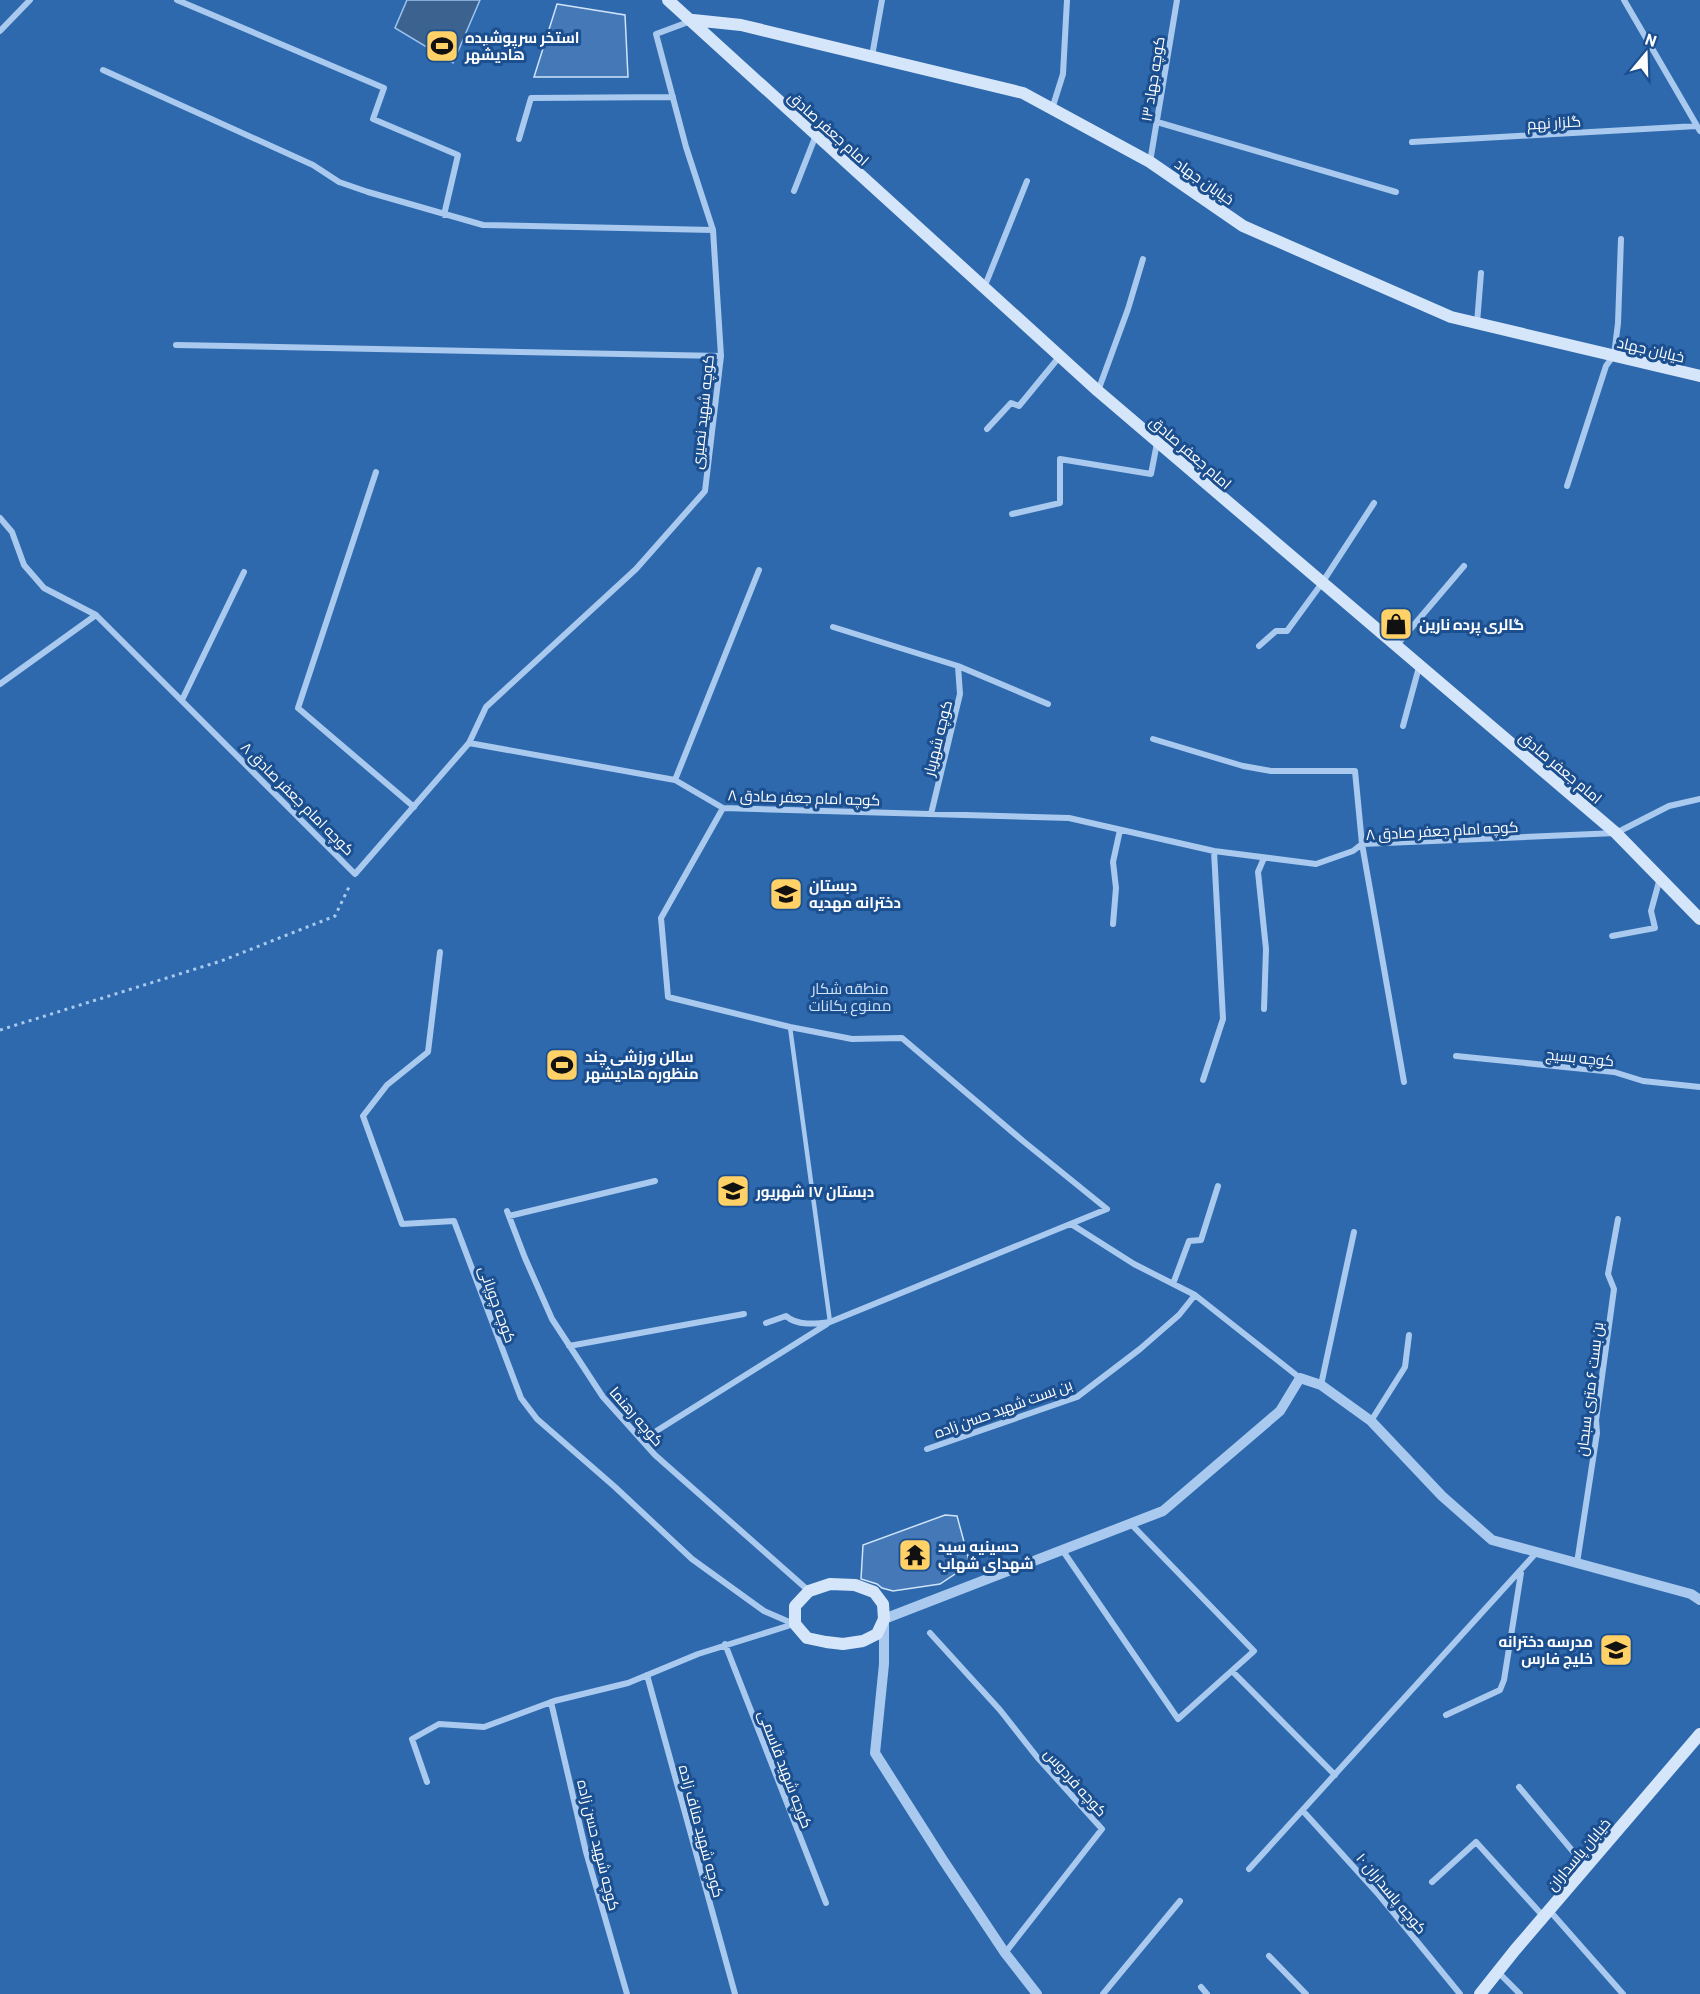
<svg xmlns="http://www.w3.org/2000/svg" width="1700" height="1994" font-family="Barlow,Cairo,sans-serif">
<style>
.green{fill:#2e69ad}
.water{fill:#3c6290;stroke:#9cc4f0;stroke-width:1.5}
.building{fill:#4478b7;stroke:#cfe3fa;stroke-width:1.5}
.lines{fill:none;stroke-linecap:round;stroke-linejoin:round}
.path{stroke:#a9c9ee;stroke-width:3;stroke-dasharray:3 4.5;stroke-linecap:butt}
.service{stroke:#a9c9ee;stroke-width:4.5}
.minor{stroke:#a9c9ee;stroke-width:6}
.tertiary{stroke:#a9c9ee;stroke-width:10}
.secondary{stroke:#d6e6fa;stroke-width:12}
.labels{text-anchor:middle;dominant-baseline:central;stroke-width:6;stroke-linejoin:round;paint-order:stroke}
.poi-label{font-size:15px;font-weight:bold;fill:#fff;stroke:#1b4f8f;text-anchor:start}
.street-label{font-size:15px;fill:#fff;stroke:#1b4f8f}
.park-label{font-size:15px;fill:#cfe3fa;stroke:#1b4f8f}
</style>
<rect width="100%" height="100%" fill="#1b4f8f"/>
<path class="green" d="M0,0h1700v1994h-1700z"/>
<path class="water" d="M407,0h73l-27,63 -58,-35z"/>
<path class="building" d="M557,4l68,11 3,62h-94z
M945,1515l12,1 13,48 -30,20 -47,7 -11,-3 -5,-4 -16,-5 2,-34z"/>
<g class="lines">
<path class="path" d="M0,1030l221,-69 114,-45 15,-31"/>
<path class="service" d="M790,1027l40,295"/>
<path class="minor" d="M177,0l207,88 -11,31 85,36 -14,60
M1624,0l76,131
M0,31l30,-31
M872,56l10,-56
M103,70l210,95 26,17 29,10 115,33 230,5
M1052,109l11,-35 4,-74
M1157,122l239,70
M519,139l12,-41 142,-1
M1412,142l285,-16
M1150,162l27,-162
M794,191l22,-56
M984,288l43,-107
M1477,323l4,-50
M176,345l545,11
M1098,391l30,-82 15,-50
M987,429l24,-26 8,3 41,-50
M376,472l-78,236 116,99
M1567,486l39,-120 8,-11 4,-32 3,-84
M1012,514l48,-11v-44l91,15 6,-31
M0,518l12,14 12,33 20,23 52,27
M833,627l125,39 90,38
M1259,646l17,-15h11l35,-48 52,-80
M1396,646l68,-80
M0,684l96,-69 259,259 114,-131 206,37 48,28 346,10 145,33 102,13 37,-13 9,-7 254,-11 53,-27 31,-7
M182,700l62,-128
M1403,726l16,-59
M1153,739l90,27 28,5h84l7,73 42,238
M469,743l17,-36 150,-138 69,-78 16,-135 -8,-126 -27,-83 -30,-113 35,-13
M675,780l84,-210
M723,808l-62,110 7,79 122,30 62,12 50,-1 121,103 84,68 -277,113c-14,2 -33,4 -44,-6l-20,7
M931,814l29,-120 -2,-28
M1264,858l-6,14 8,77 -2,60
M1113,924l3,-36 -3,-26 7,-32
M1612,936l43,-8 -4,-17 9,-33
M440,952l-12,100 -41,33 -24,31 39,108 52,-3 67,177 16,21 78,68 77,72 72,52 30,13
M1456,1056l158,16 29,9 57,6
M1203,1080l20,-61 -9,-168
M507,1211l18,47 27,61 51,78 52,58 154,136
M509,1216l146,-35
M1071,1224l63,40 61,31 105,83
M1173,1284l16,-43 12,-1 17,-54
M569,1346l175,-32
M1321,1385l33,-153
M1371,1421l34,-54 4,-32
M642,1440l185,-116
M927,1449l150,-52 63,-48 39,-34 16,-20
M1063,1551l115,168 76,-68 -124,-128
M1577,1563l20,-130 -1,-13 18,-131 -6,-15 10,-55
M930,1633l70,77 37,47 65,72 -97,124
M725,1644l101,259
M1232,1671l103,104
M647,1675l88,319
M551,1702l35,150 41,142
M1446,1715l54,-25 4,-10 17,-107
M427,1782l-15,-43 27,-15 45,3 70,-26 74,-18 70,-29 96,-30
M1519,1787l67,80
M1303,1811l76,84 81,99
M1249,1869l287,-316
M1432,1882l44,-40 67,74
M1549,1910l74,84
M1269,1956l37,38
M1498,1972l22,22
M1201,1987l6,7
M1103,1994l77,-93"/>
<path class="tertiary" d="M1037,1994l-32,-41 -62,-93 -68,-107 9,-89v-45l279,-108 117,-100 20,-33 21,7 50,36 71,75 50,44 199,54 9,6"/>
<path class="secondary" d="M668,0l430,391 518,442 84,86
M693,20l48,5 282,68 127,69 93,64 208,91 249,59
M830,1584l25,1 19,7 9,12 1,15 -7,15 -14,7 -20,3 -17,-2 -19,-4 -12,-14v-18l14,-15z
M1480,1994l35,-44 185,-216"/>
</g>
<defs>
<symbol id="stadium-square" viewBox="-11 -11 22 22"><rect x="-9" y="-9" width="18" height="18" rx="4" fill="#ffd166" stroke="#1b4f8f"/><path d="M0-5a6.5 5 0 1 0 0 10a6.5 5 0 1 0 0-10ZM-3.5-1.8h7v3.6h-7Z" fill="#111"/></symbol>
<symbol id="shop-square" viewBox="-11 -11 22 22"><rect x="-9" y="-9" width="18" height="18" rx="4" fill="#ffd166" stroke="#1b4f8f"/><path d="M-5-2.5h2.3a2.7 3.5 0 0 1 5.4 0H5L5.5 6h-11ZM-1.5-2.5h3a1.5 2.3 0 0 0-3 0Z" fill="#111"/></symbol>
<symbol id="school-square" viewBox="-11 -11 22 22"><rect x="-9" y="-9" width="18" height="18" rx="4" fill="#ffd166" stroke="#1b4f8f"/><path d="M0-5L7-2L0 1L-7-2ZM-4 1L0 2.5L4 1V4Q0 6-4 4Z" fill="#111"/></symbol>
<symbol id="temple-square" viewBox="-11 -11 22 22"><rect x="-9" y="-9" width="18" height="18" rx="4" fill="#ffd166" stroke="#1b4f8f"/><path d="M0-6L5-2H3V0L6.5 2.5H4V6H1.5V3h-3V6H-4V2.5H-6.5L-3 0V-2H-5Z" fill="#111"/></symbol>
</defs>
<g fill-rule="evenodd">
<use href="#stadium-square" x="423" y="27" width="38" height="38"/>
<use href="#shop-square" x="1377" y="605" width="38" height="38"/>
<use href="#school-square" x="767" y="875" width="38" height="38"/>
<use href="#stadium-square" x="543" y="1046" width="38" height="38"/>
<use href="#school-square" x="714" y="1172" width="38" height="38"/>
<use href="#temple-square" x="896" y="1536" width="38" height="38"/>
<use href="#school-square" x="1597" y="1631" width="38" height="38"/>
</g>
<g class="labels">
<g class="poi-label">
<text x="465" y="37">استخر سرپوشیده<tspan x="465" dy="17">هادیشهر</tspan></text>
<text x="1419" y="624">گالری پرده نارین</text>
<text x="809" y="885">دبستان<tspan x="809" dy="17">دخترانه مهدیه</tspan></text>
<text x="585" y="1056">سالن ورزشی چند<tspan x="585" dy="17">منظوره هادیشهر</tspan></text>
<text x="756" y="1191">دبستان ۱۷ شهریور</text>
<text x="938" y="1546">حسینیه سید<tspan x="938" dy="17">شهدای شهاب</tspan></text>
<text x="1593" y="1641" text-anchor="end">مدرسه دخترانه<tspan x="1593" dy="17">خلیج فارس</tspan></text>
</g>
<g class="street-label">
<text transform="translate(1152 79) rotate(-81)">کوچه جهاد ۱۳</text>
<text transform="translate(1554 122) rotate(-3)">گلزار نهم</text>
<text transform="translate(829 128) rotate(42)">امام جعفر صادق</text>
<text transform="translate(1205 181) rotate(35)">خیابان جهاد</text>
<text transform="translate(1651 349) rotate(13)">خیابان جهاد</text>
<text transform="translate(702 412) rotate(-84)">کوچه شهید نصیری</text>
<text transform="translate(1191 452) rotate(41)">امام جعفر صادق</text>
<text transform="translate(937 738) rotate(-76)">کوچه شهریار</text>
<text transform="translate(1561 767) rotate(40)">امام جعفر صادق</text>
<text transform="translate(804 797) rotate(2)">کوچه امام جعفر صادق ۸</text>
<text transform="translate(298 798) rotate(45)">کوچه امام جعفر صادق ۸</text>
<text transform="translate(1442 830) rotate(-3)">کوچه امام جعفر صادق ۸</text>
<text transform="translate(1580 1057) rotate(6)">کوچه بسیج</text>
<text transform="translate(498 1304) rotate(70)">کوچه چوپانی</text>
<text transform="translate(1589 1389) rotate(-83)">بن بست ۶ متری سبحان</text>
<text transform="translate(1003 1408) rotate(-20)">بن بست شهید حسن زاده</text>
<text transform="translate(637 1416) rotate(49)">کوچه رهنما</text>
<text transform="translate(786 1769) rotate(69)">کوچه شهید قاسمی</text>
<text transform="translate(1076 1782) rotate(48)">کوچه فردوس</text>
<text transform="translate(702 1831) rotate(75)">کوچه شهید مناف زاده</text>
<text transform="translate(599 1845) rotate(76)">کوچه شهید حسن زاده</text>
<text transform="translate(1578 1854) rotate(-50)">خیابان پاسداران</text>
<text transform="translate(1392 1893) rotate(50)">کوچه پاسداران ۱۰</text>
</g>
<g class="park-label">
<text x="850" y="988">منطقه شکار<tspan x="850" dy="17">ممنوع یکانات</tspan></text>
</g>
</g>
<g transform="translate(1646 54) rotate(19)" stroke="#1b4f8f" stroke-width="4.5" paint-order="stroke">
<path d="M0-4.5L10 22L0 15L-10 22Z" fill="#ffffff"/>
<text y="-9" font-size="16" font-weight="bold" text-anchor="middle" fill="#ffffff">N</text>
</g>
</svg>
